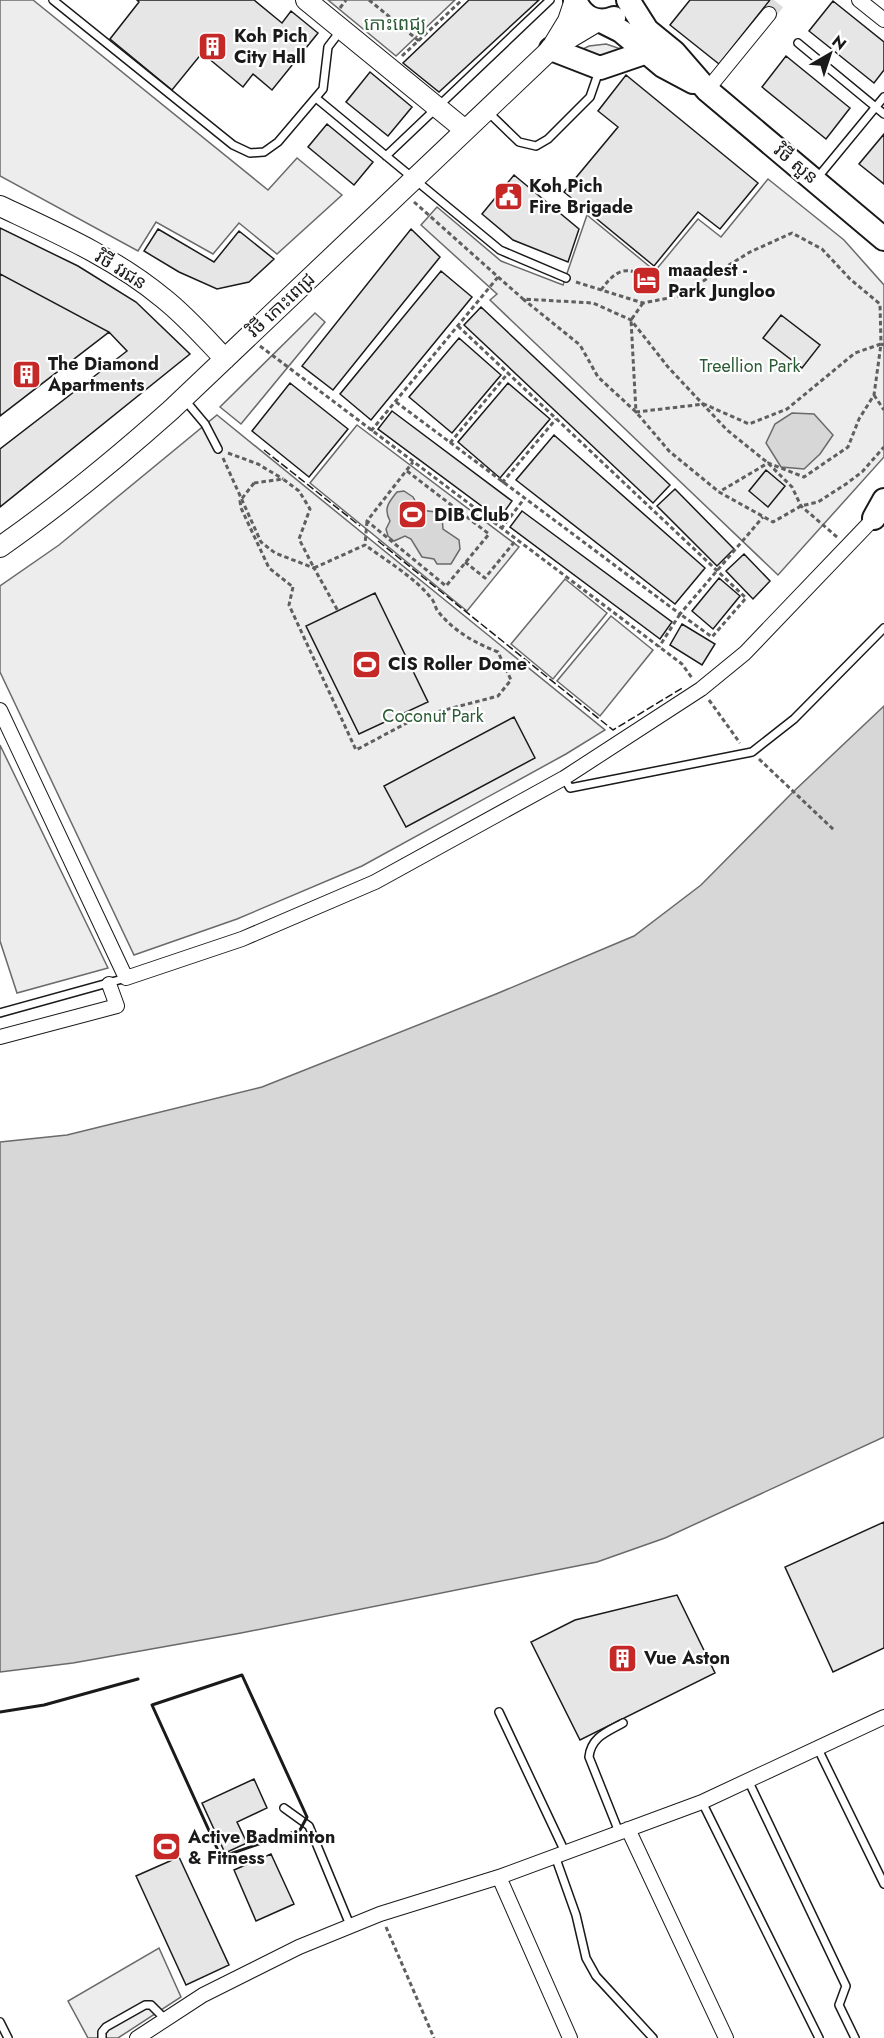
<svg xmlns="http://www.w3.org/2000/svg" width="884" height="2038" font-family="Jost,'Noto Sans Khmer',sans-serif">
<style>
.built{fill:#ededed;stroke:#6a6a6a;stroke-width:1.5}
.water{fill:#d7d7d7;stroke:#6a6a6a;stroke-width:1.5}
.building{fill:#e6e6e6;stroke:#1a1a1a;stroke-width:1.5}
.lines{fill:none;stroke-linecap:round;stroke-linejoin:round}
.street-tunnel{stroke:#ddd;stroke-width:14;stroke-dasharray:14 7;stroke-linecap:butt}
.lane-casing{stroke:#1a1a1a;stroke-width:10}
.street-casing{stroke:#1a1a1a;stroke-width:16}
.secondary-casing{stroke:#1a1a1a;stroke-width:22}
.primary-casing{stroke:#1a1a1a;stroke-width:26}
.path{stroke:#5f5f5f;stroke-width:3;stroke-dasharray:4.5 3;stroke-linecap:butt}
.lane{stroke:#fff;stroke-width:7}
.street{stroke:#fff;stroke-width:14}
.secondary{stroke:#fff;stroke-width:20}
.primary{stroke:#fff;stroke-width:22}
.path-bridge{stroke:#5f5f5f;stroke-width:3;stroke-dasharray:4.5 3;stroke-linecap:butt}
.fence{stroke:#1a1a1a;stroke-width:1.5;stroke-dasharray:8 3;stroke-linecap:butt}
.wall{stroke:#1a1a1a;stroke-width:3}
.labels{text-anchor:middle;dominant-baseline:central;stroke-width:4.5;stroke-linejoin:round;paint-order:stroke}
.park-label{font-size:18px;fill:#2b5a34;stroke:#fff}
.poi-label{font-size:18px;font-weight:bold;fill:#1a1a1a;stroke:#fff;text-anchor:start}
.street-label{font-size:18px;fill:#1a1a1a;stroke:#fff}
</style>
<rect width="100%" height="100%" fill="#fff"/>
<path class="built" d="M0,0h33l235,190 29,-32 45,37 -65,59 -38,-31 -26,31 -57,-32 -18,29 -138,-75z
M328,0h127l-59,56z
M606,44l15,5 -22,8 -18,-7 8,-4z
M768,179l76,61 40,45v172l-106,118 -288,-275 7,-6 -76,-69 16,-18 64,54 62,24 24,-70 68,56 43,-52 23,18z
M315,313l10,9 -84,102 -21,-17z
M217,415l388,315 -39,24 -204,112 -125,53 -103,36 -134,-283v-86l59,-41z
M357,425l162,122 -52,64 -157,-128z
M565,579l42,34 -54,66 -42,-35z
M611,616l42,34 -53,66 -43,-35z
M0,745l108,223 -91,25 -17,-52z
M159,1948l22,49 -63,41h-30l-20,-37z"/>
<path class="water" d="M792,413l22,1 19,21 -13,19 -16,15 -23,-2 -15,-24 9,-19z
M404,491l9,6 7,13 16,2 6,5 1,12 16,11 1,9 -9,15h-14l-3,-5 -12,-2 -11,-18 -6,-3 -11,5 -6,-5 -2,-7 4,-8c-7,-13 -1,-19 7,-29z
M884,706v731l-219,101 -68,24 -356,71 -168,30 -73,9v-530l67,-7 195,-48 234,-93 138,-58 67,-51 92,-93z"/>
<path class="building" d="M137,0h117l28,23 9,-12 27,22 -46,57 -19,-16 -10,13 -41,-34 -30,37 -62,-51 29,-37z
M469,0h70l-100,92 -36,-29z
M690,0h80l-51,64 -49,-39z
M833,1l51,41v28l-10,13 -65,-52z
M786,56l64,52 -24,31 -64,-52z
M370,72l42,35 -24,29 -42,-34z
M626,75l132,108 -38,46 -22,-17 -44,54 -90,-74 54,-65 -20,-16z
M327,124l46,38 -19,23 -46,-38z
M884,134v50l-25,-20z
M514,175l65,54 -11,33 -55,-22 -31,-26z
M0,228l78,38 58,36 54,52 -190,153v-58l127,-98 -18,-19 -109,-58z
M158,229l56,33 25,-31 35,28 -25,23 -32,7 -38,-17 -35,-21z
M411,229l29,28 -107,133 -31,-24z
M441,271l31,26 -101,123 -31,-26z
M0,274l109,58 -109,84z
M481,307l189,178 -17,18 -189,-178z
M781,315l39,30 -18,23 -39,-30z
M459,338l42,37 -49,58 -43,-36z
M290,383l58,46 -39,48 -57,-46z
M508,383l42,36 -50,59 -42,-36z
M392,411l120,90 -13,18 -121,-90z
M554,435l151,133 -30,36 -159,-124z
M766,470l19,16 -17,21 -19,-16z
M675,489l59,60 -17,17 -60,-60z
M522,511l150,111 -12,17 -150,-112z
M744,554l26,27 -17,18 -27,-28z
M719,578l21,18 -27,33 -21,-18z
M375,593l53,109 -69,32 -53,-108z
M682,624l33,20 -13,21 -32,-20z
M514,717l21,41 -129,69 -22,-41z
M884,1522v126l-51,24 -48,-105z
M677,1595l38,78 -135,67 -49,-98 44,-22z
M254,1779l13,29 -30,14 10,21 -22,10 -23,-50z
M271,1854l23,50 -38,17 -22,-51z
M179,1857l50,108 -43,20 -50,-109z"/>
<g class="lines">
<path class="street-tunnel" d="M769,14l11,-14"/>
<defs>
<path id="lane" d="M53,0l180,145 17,8 14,-1 14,-10 45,-53 5,-42 13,-17
M798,43l86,71
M316,98l184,152 66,28
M487,111l32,31 17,4 12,-7 42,-42 9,-26
M386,156l164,-156
M818,177l66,-80
M184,399l21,25 13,25
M564,778l6,10 182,-36 42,-33 90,-91
M0,1013l126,-35
M499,1712l66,140
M818,1749l66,135
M748,1780l98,206 -7,19 16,33
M702,1802l117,236
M284,1808l25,18 41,99
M619,1832l-30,-75c2,-20 18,-25 34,-34
M555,1856l21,59 10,43 10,18 57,62
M0,2022l8,16
M102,2038v-6l4,-5 39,-22h6l15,15"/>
<path id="street" d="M859,0l25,20
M707,90l62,-76
M0,710l126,268 116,-39 133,-57 189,-104 137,-89 44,-36 134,-140
M0,1037l117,-31 -8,-22
M628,1829l98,209
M499,1877l71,161
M137,2038l66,-43 96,-48 81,-33 119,-37 203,-75 182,-85"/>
<path id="secondary" d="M306,0l159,130
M554,44l14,-23 7,-21
M0,206c55,26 115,52 163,92 23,18 42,40 62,61
M0,547c60,-42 116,-88 171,-137l380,-361 47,-28"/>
<path id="primary" d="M575,0c7,17 22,25 39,18
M628,0l19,30 27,22 33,38 177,149
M601,21l20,10 42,35 30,16
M551,49l49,19 47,-16
M874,518l10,-18"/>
</defs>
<use href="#lane" class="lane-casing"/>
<use href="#street" class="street-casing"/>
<use href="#secondary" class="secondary-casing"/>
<use href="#primary" class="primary-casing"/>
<path class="path" d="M369,0l50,41
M340,8l6,-8
M402,56l60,-56
M414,202l109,97
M576,282l67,21 36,-7 71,-44 42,-19 30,16 28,30 30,25 1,40 3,1
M601,290c10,-14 22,-26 39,-15
M643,303l-12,17 5,92 68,-8 45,20 38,-15 68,-56 26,-9 -7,51 -15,24 -11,28 -44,30 -36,-14 -49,29
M458,326l288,272 -34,39 -32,-23 -21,33
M260,346l422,318 10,14
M874,395l10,15
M396,402l284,212 83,-97
M371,431l127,-154
M450,443l59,-71
M228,453l30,11 25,15
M223,458l38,84 14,11 39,15 24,43
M407,471l82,63 -43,52 -79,-65 46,-59
M254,483l29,-4 16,12 11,18 -11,30 15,29 51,-23 2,-24
M502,483l54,-64
M501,529l23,-30
M837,537l-36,-31 -9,-19 -24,-24 -41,-33 -59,-63 -37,-47 -38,-17 -70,-4 57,46 18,32 38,35 33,39 50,41 54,30 28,-16 17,-4 28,-18 16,-12 22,-25
M465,562l20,16 31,-38
M293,587l-4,18 67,145 62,-33 80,-21 13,-16 -13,-28c-23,-9 -45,-21 -61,-42 -2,-4 -3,-9 -6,-12 -17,-21 -44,-37 -66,-53
M709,700l31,43
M759,759l75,71
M386,1927l48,111"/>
<use href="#lane" class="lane"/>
<use href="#street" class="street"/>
<use href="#secondary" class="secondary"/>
<use href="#primary" class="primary"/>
<path class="path-bridge" d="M254,483l-14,18 1,7 28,60 24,19"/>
<path class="fence" d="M264,450l96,76
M378,541l235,189 71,-43"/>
<path class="wall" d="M242,1675l65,142 -7,13 -79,27 -69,-152z
M0,1712l44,-7 94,-26"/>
</g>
<defs>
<symbol id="building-square" viewBox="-11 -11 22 22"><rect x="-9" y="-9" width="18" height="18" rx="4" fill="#c62828" stroke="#fff"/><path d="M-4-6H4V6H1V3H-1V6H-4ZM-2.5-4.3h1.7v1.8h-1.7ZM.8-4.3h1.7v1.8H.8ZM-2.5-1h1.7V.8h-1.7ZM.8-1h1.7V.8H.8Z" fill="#fff"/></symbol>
<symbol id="civic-square" viewBox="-11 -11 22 22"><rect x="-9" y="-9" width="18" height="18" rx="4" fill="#c62828" stroke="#fff"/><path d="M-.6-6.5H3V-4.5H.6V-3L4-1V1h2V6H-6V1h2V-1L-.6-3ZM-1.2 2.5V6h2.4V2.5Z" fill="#fff"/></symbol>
<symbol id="hotel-square" viewBox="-11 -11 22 22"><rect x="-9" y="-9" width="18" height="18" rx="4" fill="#c62828" stroke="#fff"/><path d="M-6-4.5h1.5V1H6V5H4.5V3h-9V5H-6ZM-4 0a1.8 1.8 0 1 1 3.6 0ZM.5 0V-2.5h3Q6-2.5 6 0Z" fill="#fff"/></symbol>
<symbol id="stadium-square" viewBox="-11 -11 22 22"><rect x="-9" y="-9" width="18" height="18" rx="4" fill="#c62828" stroke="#fff"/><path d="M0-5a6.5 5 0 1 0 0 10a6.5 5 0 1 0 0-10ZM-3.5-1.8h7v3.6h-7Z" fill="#fff"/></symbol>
</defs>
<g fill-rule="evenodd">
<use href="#building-square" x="196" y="30" width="33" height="33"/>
<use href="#civic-square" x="492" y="180" width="33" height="33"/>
<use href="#hotel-square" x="630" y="264" width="33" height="33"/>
<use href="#building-square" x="10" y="358" width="33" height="33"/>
<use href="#stadium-square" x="396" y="498" width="33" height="33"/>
<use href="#stadium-square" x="350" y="648" width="33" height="33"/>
<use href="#building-square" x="606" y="1642" width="33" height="33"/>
<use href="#stadium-square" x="150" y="1830" width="33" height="33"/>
</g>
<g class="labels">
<g class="park-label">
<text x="395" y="24">កោះពេជ្យ</text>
<text x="750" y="366">Treellion Park</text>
<text x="433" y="716">Coconut Park</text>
</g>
<g class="poi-label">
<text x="234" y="36">Koh Pich<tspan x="234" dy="21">City Hall</tspan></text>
<text x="529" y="186">Koh Pich<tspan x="529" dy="21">Fire Brigade</tspan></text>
<text x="668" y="270">maadest -<tspan x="668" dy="21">Park Jungloo</tspan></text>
<text x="48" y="364">The Diamond<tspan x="48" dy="21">Apartments</tspan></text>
<text x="434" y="515">DIB Club</text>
<text x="388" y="664">CIS Roller Dome</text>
<text x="644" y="1658">Vue Aston</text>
<text x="188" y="1837">Active Badminton<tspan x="188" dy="21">&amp; Fitness</tspan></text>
</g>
<g class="street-label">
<text transform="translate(796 164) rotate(40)">វិថី សួន</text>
<text transform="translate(121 270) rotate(32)">វិថី វរជន</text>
<text transform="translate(281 305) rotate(-43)">វិថី កោះពេជ្រ</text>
</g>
</g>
<g transform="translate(830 54) rotate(39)" stroke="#ffffff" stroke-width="4.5" paint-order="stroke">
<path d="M0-4.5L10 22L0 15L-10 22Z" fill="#1a1a1a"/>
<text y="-9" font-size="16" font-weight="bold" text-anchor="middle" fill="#1a1a1a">N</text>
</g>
</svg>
